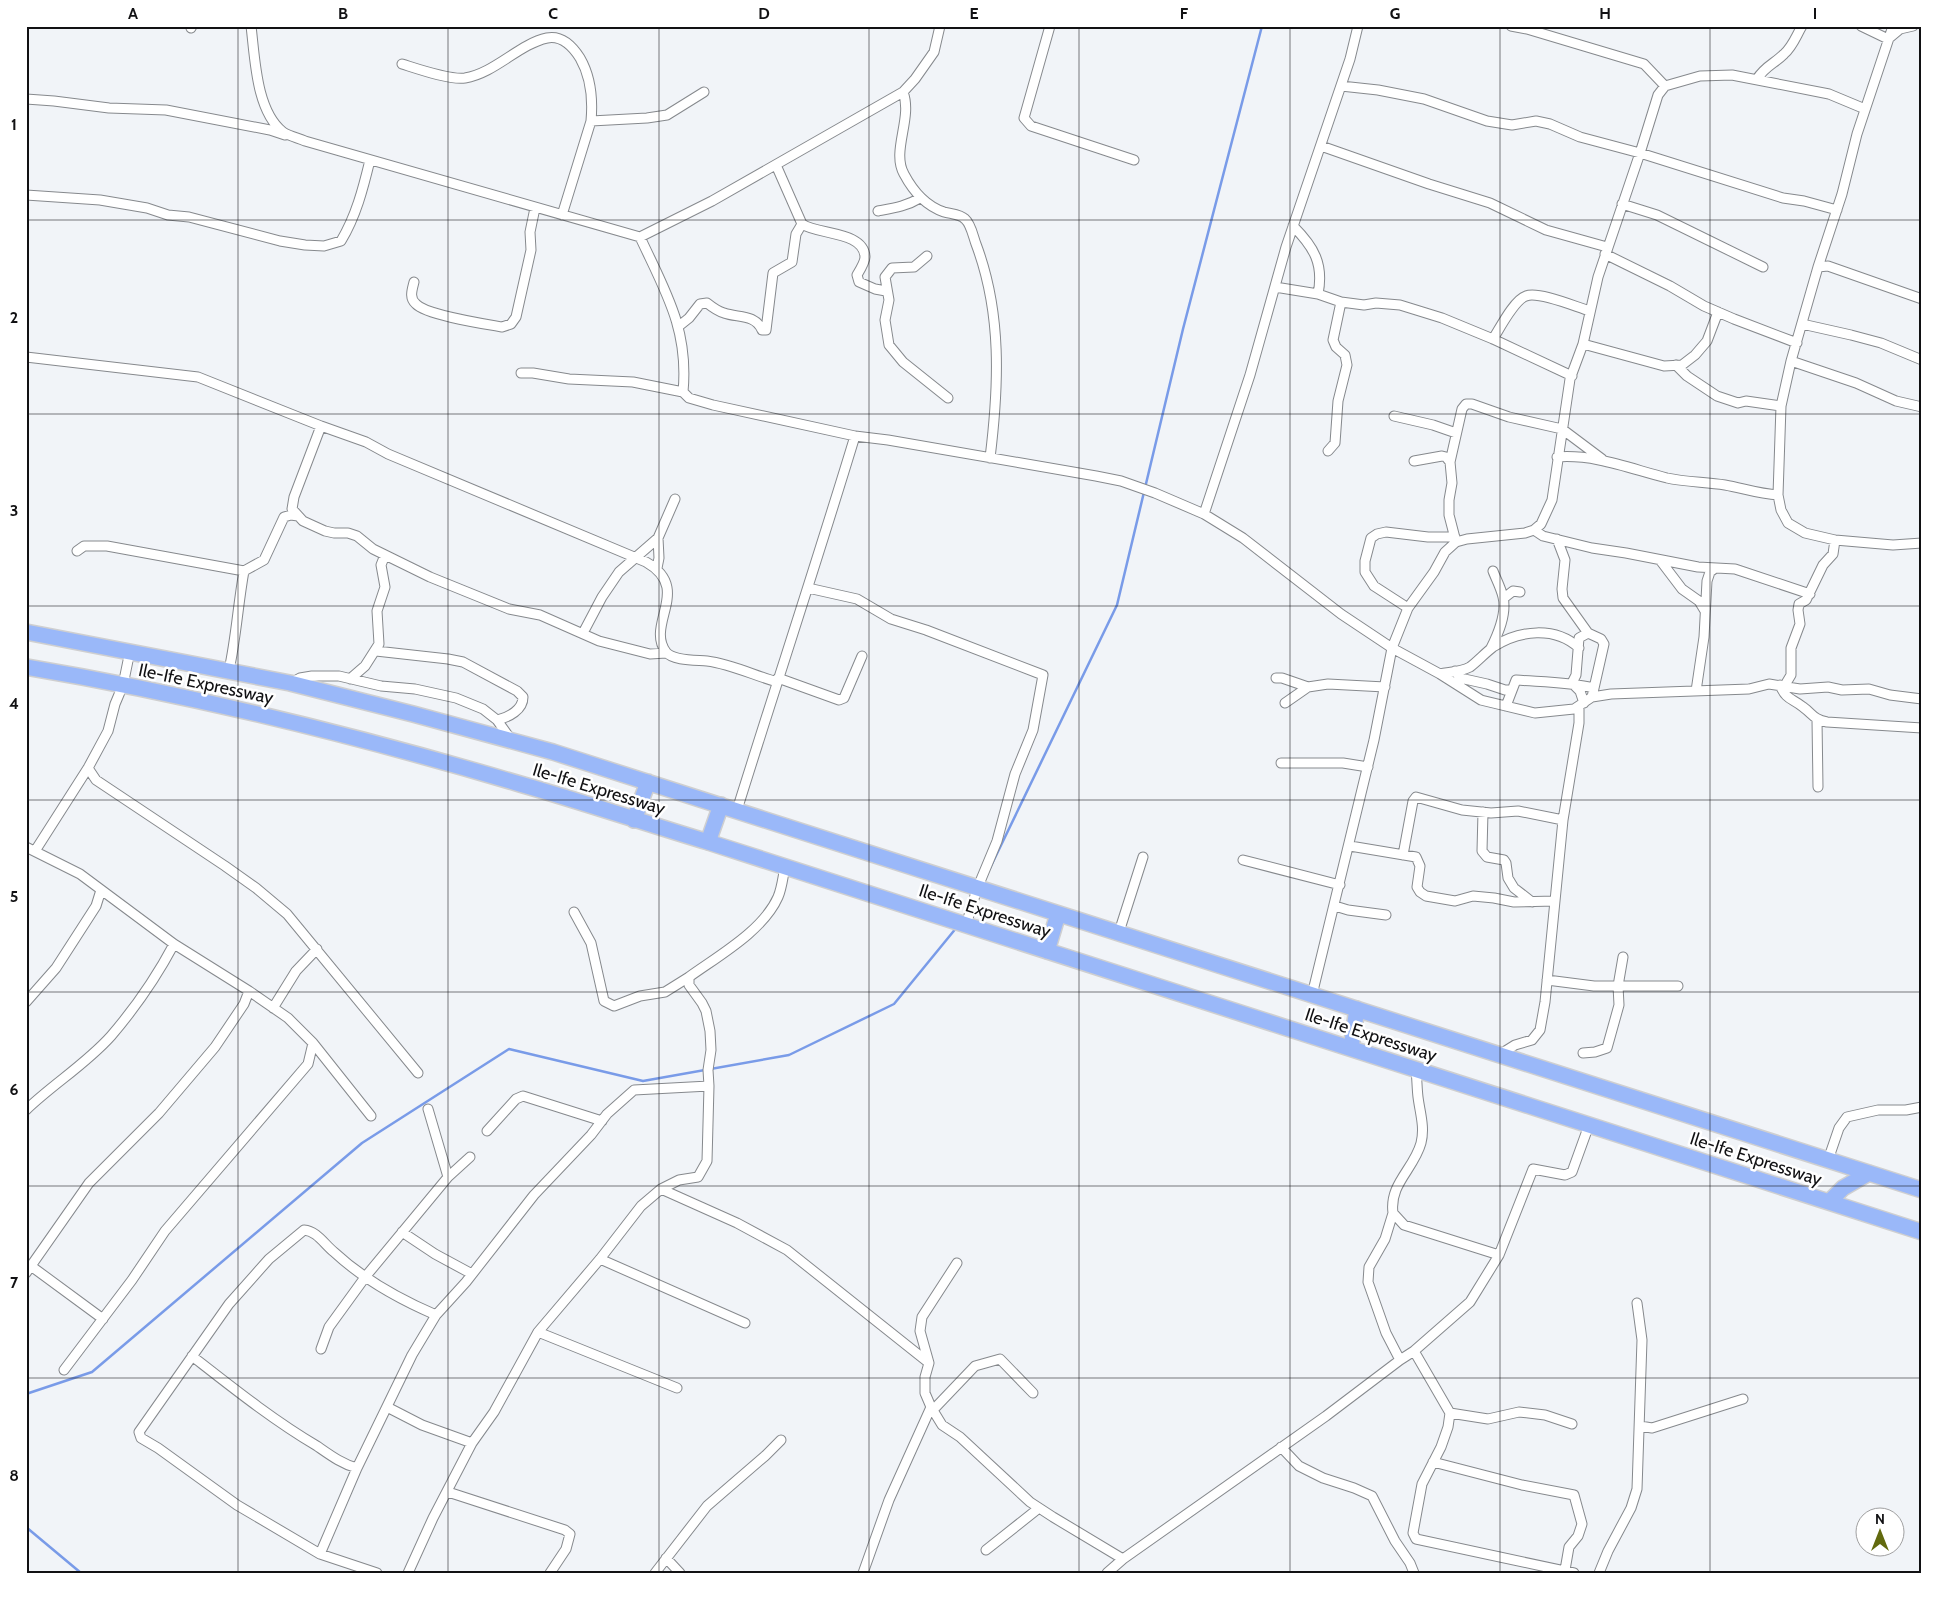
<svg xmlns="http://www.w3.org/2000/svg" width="1948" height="1599" font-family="Cabin,sans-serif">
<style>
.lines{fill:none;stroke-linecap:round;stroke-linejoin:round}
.stream{stroke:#799be8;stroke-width:2.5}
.street-casing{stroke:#86898d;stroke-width:11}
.highway-casing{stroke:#cfcfd0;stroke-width:18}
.street{stroke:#fff;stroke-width:9}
.highway{stroke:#9ab8f9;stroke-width:15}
.grid{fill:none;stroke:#111113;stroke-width:1;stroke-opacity:0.55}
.labels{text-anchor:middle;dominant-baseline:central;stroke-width:5;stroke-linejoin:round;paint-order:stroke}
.street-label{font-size:18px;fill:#111113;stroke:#fff}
.neatline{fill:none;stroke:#111113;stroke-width:2}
.grid-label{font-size:16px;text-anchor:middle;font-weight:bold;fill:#111113}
</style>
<rect width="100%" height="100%" fill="#f1f4f8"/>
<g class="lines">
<path class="stream" d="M990,868l127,-263 66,-276 79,-303
M26,1394l66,-22 270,-229 147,-94 134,32 146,-26 105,-51 63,-77
M26,1527l55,46"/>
<defs>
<path id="street" d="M251,26c4,32 5,85 32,106 6,4 15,6 22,9l335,96c25,54 49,92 43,155l6,6 24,7 142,31 33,4 208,36 25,5 34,12 49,21 39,24 98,76 51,34 48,26 41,26 54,13 39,-4 18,-12 19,-3 138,-5 20,-5 31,5 28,-2 14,3 27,-1 21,6 32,4
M1050,26l-26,92 7,8 103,34
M1511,26l16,3 117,35 21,22
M1861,26l27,13 12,-10 13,-3
M1893,26l-36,108 -15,60 -24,73 -27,94 -10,45 -3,89 3,15 7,13 17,10 30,7 58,5 29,-2
M191,28l1,-2
M402,64c16,5 47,16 63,14 30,-5 54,-34 82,-40 15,-3 26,9 33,20 11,19 13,41 11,63l-29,94
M1757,79c8,-13 17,-15 27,-25 9,-8 12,-18 18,-28
M1341,86l37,4 46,9 63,22 25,4 24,-4 14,3 30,13 60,16 143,45 21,3 33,9
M903,92c10,26 -12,59 1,82 9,17 22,32 40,38 7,2 16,2 21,7 6,5 8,17 11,25 26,69 23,141 14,214
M26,99l28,2 55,7 57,2 104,20 15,5
M591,121l56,-3 20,-3 37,-23
M1321,146l108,38 61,19 56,27 61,17
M776,165l26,59c16,11 62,7 63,33 0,5 -5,13 -8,18l2,7 16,7 11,2
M26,195l74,5 47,8 21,7 21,2 91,24 25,4 19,1 17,-5c15,-25 22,-52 29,-81
M1622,204l35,11 106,52
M878,211c16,-3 29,-5 42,-13
M1293,226c21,21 31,38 25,68l23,8 23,3 12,-2 24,2 42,13 51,21 79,37
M640,237l72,-36 191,-109 12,-13 19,-27 6,-26
M1605,254l65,32 34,20 30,13 63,24
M927,256l-13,11 -22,1 -7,9 4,23 -4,20 4,25 14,17 45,36
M1818,267l10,-1 94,33
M414,282c-2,8 -5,16 2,22 10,11 69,20 86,23l9,-3 5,-7 15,-67 -1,-18 5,-24
M1275,287l43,7
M1802,324l49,11 30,8 41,17
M679,326l10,-8 11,-14 7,-1c5,4 10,8 17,10 14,5 31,1 38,17h4l7,-57 19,-11 4,-28 6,-10
M1493,339c7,-11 21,-39 33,-43 13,-5 50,11 64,15
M1583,344l81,22 18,-1 13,-10 12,-14 11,-29
M26,357l172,20 123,49 45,16 22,12 258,108c47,27 -1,62 20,90 7,9 30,8 41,9 24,3 46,14 70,21
M1791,361l65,22 40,18 26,6
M1676,365l11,11 30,20 21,7 8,-2 35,5
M521,373h12l36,6 64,3 50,10
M1394,416l39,9 23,8
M321,426l-27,71 -2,12 11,12 22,10 9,2h14l9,3 16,13 57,28 79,32 31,6 59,26 51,13 16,-1
M1328,451l7,-8 3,-42 9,-36 -2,-10 -9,-8 -3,-7 8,-38
M1557,457c38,-3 74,12 110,21 18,4 39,4 58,7 17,3 34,9 53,10
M1414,461l28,-5 4,1 4,5
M1204,514l46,-139 36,-128 64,-188 8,-33
M1534,530l9,6 49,12 34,5 72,14 37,2 75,25
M1557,539l8,21 -3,29 1,9 25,35 13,6 3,5 -12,53
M1456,542l-7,-27v-15l3,-17 -2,-21 12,-53 4,-5h6l37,13 53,12 40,30
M77,551l7,-5h23l137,25 20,-11 20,-43 7,-2 7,1
M1660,560l22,29 17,12 6,10
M657,568l2,-10 -1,-20
M808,588l49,11 34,20 35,11 117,45 -10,55 -18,44 -18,67 -20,48 -11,36
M1504,598l9,-7 7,1
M1408,608l-34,-22 -9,-14v-11l6,-23 6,-4 9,-2 42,5h27
M583,633l19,-36 17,-25 39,-34 17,-39
M1491,648c7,-14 16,-34 12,-51 -2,-9 -7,-18 -10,-26
M376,651l72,8 15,3 54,29 6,6c0,13 -14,20 -26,23
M229,670c7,-31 9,-66 15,-99
M1455,671l5,7 27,6 18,6h7
M1440,674c9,-2 21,-2 30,-7 8,-6 15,-14 23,-20 26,-17 62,-21 86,1
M778,678l61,22 5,-2 18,-42
M1276,678h6l26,9
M350,679l15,-13 14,-22 -2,-33 8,-24 -4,-22 4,-10
M291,683l9,-5 12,-2h27l42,10 34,3 41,9 27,11 14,11 15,21
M1572,683l4,-8 3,-37 9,-5
M1572,683l8,8 4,12
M1780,685c6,15 12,13 23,22 11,8 10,12 24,15l95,6
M1785,685l6,-10v-27l9,-24 -2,-14 1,-6 7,-4 17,-35 10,-11 2,-14
M1696,691l8,-54 3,-56 3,-9 4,-3
M1285,703l23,-16 20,-3 57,3
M1506,706l10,-26c26,2 53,2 78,8
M1817,720l1,67
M1281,763h62l25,4
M88,768l8,12 129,86 31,22 31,26 131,159
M737,810c39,-125 80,-249 118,-374
M1483,812l-1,39 5,6 17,3 2,3 2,15 6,10 18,14
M1350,846l66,11 4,9 -3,21 3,5 6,4 29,5 18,-5 21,2 20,4 41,-1
M26,847l54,27 94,70 75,47 -5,13 -29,43 -56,66 -70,70 -63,90
M35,851l53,-83 20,-37 7,-27 8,-19 7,-34
M1403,855l10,-54 3,-4 46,13 29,3 27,-2 45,9
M1243,860l97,25
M1335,906l13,4 38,5
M574,912l17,31 13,58 10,5 26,-10 25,-4 24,-15
M1119,932l24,-75
M1547,980l47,6h84
M249,991l39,27 25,25 58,73
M1312,995l62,-255 18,-92 16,-40 26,-36 11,-20 11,-10 11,-3 58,-6 9,-3 7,-6 11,-24 18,-121 13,-35 15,-67 42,-124 18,-58 7,-9 35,-10 32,-1 97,19 36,15
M26,1002l30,-34 40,-62 5,-16
M273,1008l23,-37 21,-22
M1583,1053l12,-1 12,-4 12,-43 -1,-19 5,-29
M1499,1055l16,-10 17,-5 8,-10 5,-28 18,-182 16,-97v-17
M1416,1070c1,9 1,19 2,27 2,16 7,30 3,46 -7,26 -32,41 -28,70l11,12 95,30
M428,1109l20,68
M26,1110c27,-26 60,-46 85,-74 24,-28 46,-60 63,-92
M487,1131l29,-32 7,-3 79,25
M1828,1160l11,-32 8,-11 31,-7h28l16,-3
M661,1189l76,34 50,27 142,113
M1393,1213l-8,26 -16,28 -1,15 18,51 14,27
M402,1232l33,22 37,20
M600,1259l145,64
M957,1263l-35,54 -2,14 9,32 -4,14v16l6,14 11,18 18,12 70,65 23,15 70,42
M31,1266l72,53
M538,1332l139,56
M321,1349l8,-22 37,-51 82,-99 22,-20
M1414,1351l36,62 -2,14 -7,20 -19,37 -9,49 3,6 158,34
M192,1356c41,32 81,64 125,90 13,9 25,18 40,22l55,-113 24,-40 30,-33 68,-87 57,-60 16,-21 27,-24 75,-4 -1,-16 3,-20 -1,-19 -4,-20 -4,-8 -13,-18v-8c29,-21 74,-46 89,-80 4,-9 5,-21 7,-30
M64,1370l68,-90 33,-49 143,-167 5,-21
M387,1407l35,18 50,18 22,-31 44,-80 62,-73 41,-53 20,-17 18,-9 19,-3 9,-16 2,-75
M933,1410l42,-44 25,-7 33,34
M1450,1413l38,6 31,-7 26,3 27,9
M1640,1426l12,2 91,-29
M1281,1447l18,19 24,12 31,10 18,8 23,45 15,22 4,10
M1433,1462l89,23 52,10 8,29 -4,12 -9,11 -4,23
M448,1492l117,38 5,4 -4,15 -16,24
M986,1550l53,-42
M320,1554l37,-86
M666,1558l14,15
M377,1573l-57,-19 -83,-49 -79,-57 -17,-10 -2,-6 90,-128 40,-45 35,-29c13,1 20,14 30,22 28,26 67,48 102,63
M408,1573l25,-55 39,-75
M655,1573l52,-67 58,-50 16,-16
M863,1573l26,-73 42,-93
M1107,1573l16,-14 203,-143 74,-56 14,-9 56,-49 29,-47 34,-86 32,6 7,-3 17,-47
M1599,1573l9,-22 23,-43 6,-19 5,-149 -5,-37"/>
<path id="highway" d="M26,632l264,51 123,31 140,38 1369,438
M26,667c167,28 332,69 494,117 63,18 125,39 188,58l1214,390
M634,820l14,-38
M708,842l13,-37
M1047,951l11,-37
M1351,1048l6,-39
M1829,1202l14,-14 26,-15"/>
</defs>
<use href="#street" class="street-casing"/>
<use href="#highway" class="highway-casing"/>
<use href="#street" class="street"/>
<use href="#highway" class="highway"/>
</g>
<path class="grid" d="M238,26v1547M448,26v1547M659,26v1547M869,26v1547M1079,26v1547M1290,26v1547M1500,26v1547M1710,26v1547M26,220h1896M26,414h1896M26,606h1896M26,800h1896M26,992h1896M26,1186h1896M26,1378h1896"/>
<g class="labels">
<g class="street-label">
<text transform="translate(206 684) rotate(12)">Ile-Ife Expressway</text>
<text transform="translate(599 789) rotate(17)">Ile-Ife Expressway</text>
<text transform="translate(985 911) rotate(18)">Ile-Ife Expressway</text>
<text transform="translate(1371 1035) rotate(18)">Ile-Ife Expressway</text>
<text transform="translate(1756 1159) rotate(18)">Ile-Ife Expressway</text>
</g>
</g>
<rect width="1948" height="1599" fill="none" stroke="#ffffff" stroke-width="55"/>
<g transform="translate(1880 1532)"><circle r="24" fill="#ffffff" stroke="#a0a0a1"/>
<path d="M0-4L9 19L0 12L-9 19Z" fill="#626a0e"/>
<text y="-8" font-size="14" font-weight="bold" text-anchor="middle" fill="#111113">N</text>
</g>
<rect x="28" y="28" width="1892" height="1544" class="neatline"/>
<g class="grid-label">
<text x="133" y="19">A</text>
<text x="343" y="19">B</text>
<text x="553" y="19">C</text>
<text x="764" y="19">D</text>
<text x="974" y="19">E</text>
<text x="1184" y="19">F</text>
<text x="1395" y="19">G</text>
<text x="1605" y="19">H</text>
<text x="1815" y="19">I</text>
<text x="14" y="130">1</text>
<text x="14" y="323">2</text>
<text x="14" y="516">3</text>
<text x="14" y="709">4</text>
<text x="14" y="902">5</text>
<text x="14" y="1095">6</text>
<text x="14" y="1288">7</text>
<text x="14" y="1481">8</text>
</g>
</svg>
